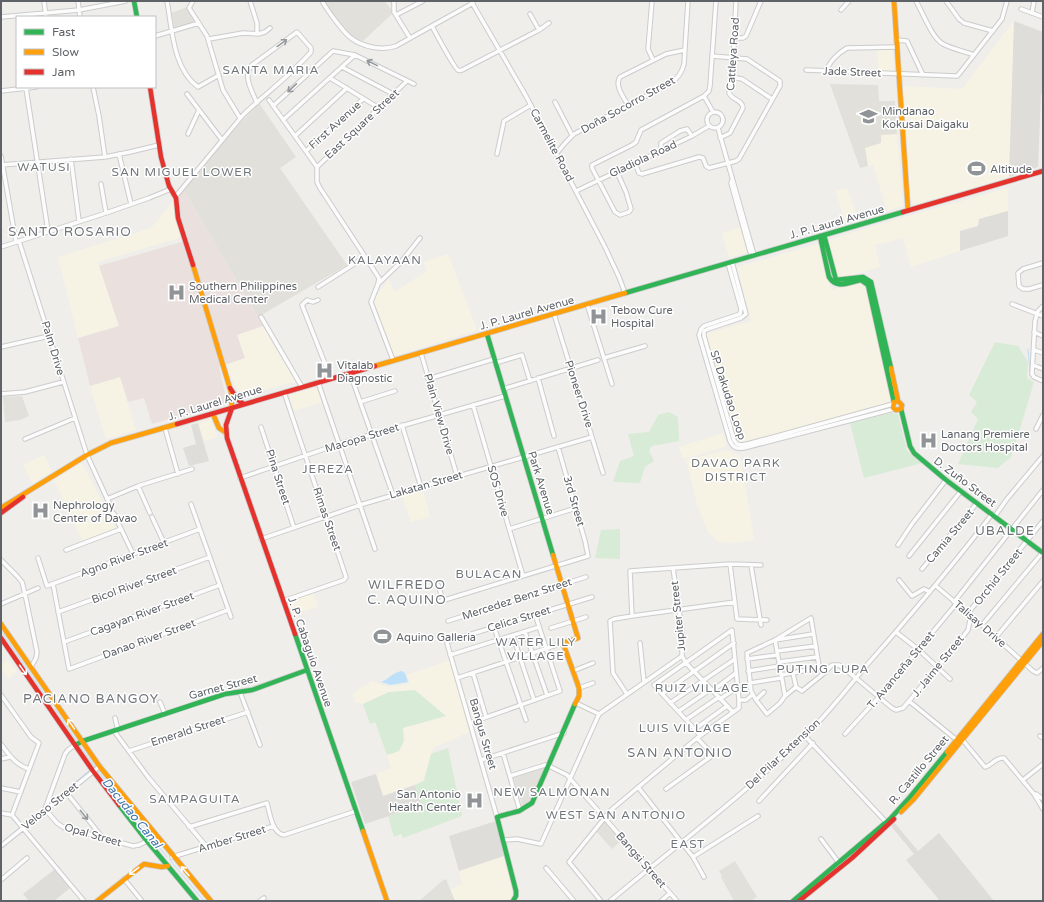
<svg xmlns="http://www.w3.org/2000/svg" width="1044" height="902" font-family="'Varela Round',sans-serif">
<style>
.commercial{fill:#f7f3e4}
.industrial{fill:#dfddda}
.education{fill:#e2e0da}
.medical{fill:#eae0de}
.green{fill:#d8ebd6}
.water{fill:#bfe0f9}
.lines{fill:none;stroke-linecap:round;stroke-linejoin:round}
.stream{stroke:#bfe0f9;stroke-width:1}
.street-casing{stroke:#cbcccc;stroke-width:5.5}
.fast-casing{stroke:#cacacb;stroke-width:6}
.slow-casing{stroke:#cacacb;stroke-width:6}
.jam-casing{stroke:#cacacb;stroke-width:6}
.street{stroke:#fdfcfc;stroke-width:3.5}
.fast{stroke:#30b455;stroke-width:4.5}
.slow{stroke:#ff9f0a;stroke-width:4.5}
.jam{stroke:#e5322d;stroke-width:4.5}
.oneway{stroke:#96999c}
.oneway2{stroke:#fff}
.labels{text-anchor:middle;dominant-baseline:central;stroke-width:3;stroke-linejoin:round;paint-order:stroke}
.street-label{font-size:11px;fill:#5f6368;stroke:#fff}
.poi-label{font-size:11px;fill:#5f6368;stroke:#fff;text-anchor:start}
.neighbourhood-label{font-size:12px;letter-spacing:1px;fill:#70757a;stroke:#fff}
.water-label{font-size:12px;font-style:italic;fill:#4174aa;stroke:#fff}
.quarter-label{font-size:13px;letter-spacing:1px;fill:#70757a;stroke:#fff}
</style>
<rect width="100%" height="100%" fill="#efeeea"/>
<path class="commercial" d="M1014,21l-5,156 -96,28 -5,-16 -6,-103 60,3z
M878,49h15l1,23h-16z
M897,134l6,72 -16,5 -14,-46 -5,1 -3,-18 16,-5v-8z
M847,188l11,31 -13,4 -9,-32z
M1008,188v23l-29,8 -1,7 -18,5v20l-49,16 -8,-29 -28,7 5,22 -42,12 -10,-39 42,-13z
M174,200l8,37 -84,25 21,64 -41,12 -20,-81 93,-29z
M742,227l7,25 -20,6 -7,-25z
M818,244l13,46 26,-7h6l3,4 25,113 -5,4 -87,24 -57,14h-4l-2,-2 -30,-106 45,-13 -14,-54z
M448,254l29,76 -85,27 -20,-55 17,-23 5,13 33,-21 -3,-9z
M263,326l33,55 -56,16 -8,-18 -5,-15 17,-6 -7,-23z
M120,377l16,53 -30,9 -16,-53z
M318,387l4,15 -28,9 -5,-16z
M211,419l6,18 -13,4 -6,-18z
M723,433l3,10 -1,4 -42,12 -4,-12z
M727,450l13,6 14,84 -21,3 -14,-1 -11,-10 -10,-25 -12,-47z
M44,455l8,16 -19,13 -10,-19z
M82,463l34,66 -33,13 -29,-62z
M423,491l7,26 -19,5 -9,-26z
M313,592l5,15 -26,7 -5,-13z
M8,660l9,12 -9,6 -7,-10v-3z
M450,660l21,71 -38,17 -10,33 -40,15 -7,-22 15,-6 -4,-13 12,-4 5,-10 -1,-13 43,-12 -57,-24 -26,12 -8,-2 -3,-8 20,-13 16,6 22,-3 -3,-9z
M504,856l8,32v8l-3,5h-54l-5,-11 12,-6 -3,-13z"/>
<path class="industrial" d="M1014,21l29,11v62h-2l-3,73 -29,10z
M1008,211v25l-48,15v-20l18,-5 1,-7z
M198,423l11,38 -20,5 -6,-18 13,-4 -5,-19z
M376,774l7,22 32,-11 7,20 -57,19 -14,-42z
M496,821l8,35 -45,15 -10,-35z
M894,822l24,29 21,-18 55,68h-54l-34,-41 8,-6 -23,-28z
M55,869l15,19 -16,13h-25l-6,-7z"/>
<path class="education" d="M323,1h61l7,8 1,5 -29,27 -6,-1 -9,-7z
M187,7l9,15 -21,7 -4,-16z
M830,84l48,1 1,16h16l2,33 -16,1v8l-16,5 3,18 -8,2z
M259,103l37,54 -16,11 67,97 -89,52 -75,-128 34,-41z
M22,396l7,20 -9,4 -15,2 -2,-25z
M545,767h3l-14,33 -11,8 -10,-32z
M604,820l18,20 -10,9 -16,-18z
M735,861l22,36 -7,4h-16l-13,-24 1,-1 -3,-5z
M446,879l9,22h-36l23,-20z"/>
<path class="medical" d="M183,189l80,137 -26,9 8,23 -26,9 8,35 -75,22 -8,-26 -16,4 -8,-25 -30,9 -12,-48 41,-12 -20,-60 89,-26 -7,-21 -2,-14v-8z"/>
<path class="green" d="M995,342l23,4 10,16 -1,16 7,4 -20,67 -3,8 -13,11 -40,-4 20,-45 -7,-7 6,-10 -8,-7z
M669,412l9,5 1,24 -27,5 -3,4 5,11 -9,6 -5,16 -27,-1 7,-21 14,-5 -6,-22 21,-2 9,-17z
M891,413l7,1 9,37 15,12 -58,15 -14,-55z
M620,529v30l-25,-1 6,-28z
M415,690l31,26 -43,12 1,13 -5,10 -12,4 -12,-33 -5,2 -7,-20 26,-12z
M448,748l14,68 -59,22 -2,-4 -7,3 -6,-21 34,-11 -7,-20 9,-4 7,-27z"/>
<path class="water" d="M402,671l3,2 3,9 -17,3 -10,-3c8,-3 12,-10 21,-11z"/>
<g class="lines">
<path class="stream" d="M1028,349l2,23
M1,631l51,74
M55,709l21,31
M80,746l15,21
M98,771l69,86
M49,804l41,-34
M25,823l19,-15
M1,843l18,-15
M170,860l34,41"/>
<defs>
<path id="street" d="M44,1l2,16
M78,1l2,16
M167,1c5,28 6,68 31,86l21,-12
M193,1l-4,7 18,28 16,54 17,28
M250,1l7,22v11
M322,1c5,9 21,31 29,37 12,9 31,13 45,8l77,-43
M393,1l1,1v10l16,26
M471,1l55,95 79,151 14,30 6,16
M652,1l-4,48 5,11
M916,1c7,12 16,37 27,43 9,5 21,7 31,11
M946,1l13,18 5,4 29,8
M1021,9l22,8
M841,10l8,-9
M1032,13l2,-12
M530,14l9,16
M396,15l27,-14
M1,17l78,-7 47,-9
M432,26c3,6 23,43 26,44 1,1 5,0 6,-1l75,-39 10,-7
M155,36l44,-13
M734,38h9l3,-2 15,-35
M209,39l34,-6 15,1 7,-2 5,-4
M896,40l11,1 16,34
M342,67l51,27
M806,70l151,6 2,-2 43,-55 5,-18
M827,71c1,-9 13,-19 20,-23l50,-1
M732,77l10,2 30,20
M330,78l49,30
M93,87l6,29 6,41
M26,88l22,143
M1,91l35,-4
M187,94l35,46
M704,96l9,16
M269,100l48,67
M555,102l17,33
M628,105c-4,-7 -14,-20 -8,-28l46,-23 19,-4
M273,106l60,-55 22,4 59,29
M707 120a8 8 0 1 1 16 0a8 8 0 1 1-16 0Z
M283,120l72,-65
M718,128l36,127
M188,134l11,-24
M295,136l52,-48
M720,138l10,-5 13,-25c0,-8 -11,-8 -14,-15l4,-27 3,-65
M662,150l-1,-4v-3l19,-12 7,-2 5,7
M306,151l57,-52
M119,154l12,50
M497,154l7,-33 27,-16
M556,154l10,-12 8,-8 95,-50c9,-5 13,-11 15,-20l4,-63
M1,156l15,86
M71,159l8,62
M635,163l4,10 3,1 57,-17 4,1 3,8 3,2 27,-7 3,-2 41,-73v-5l-33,-22 -35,-3
M1,165l104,-8 25,-5 29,-7
M317,167v15l3,6 59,90 -1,6 -7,18 22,58
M317,167l90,-86
M617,172l9,20 5,17 -2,3 -9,3 -5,-3 -23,-44v-3l40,-20 4,-3 5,-12 63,-34 5,-5 1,-5 6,-85
M732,180l-1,3 19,69
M101,184l5,29
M576,191l116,-55 17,-10
M176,196l67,-81c22,-21 48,-40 68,-63v-4l-14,-16 -45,33c-10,10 0,26 5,38
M19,241l68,214 23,50 2,7 2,2 19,40
M1,247l105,-34 43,-15 22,-9
M732,262l14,52 -5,4 -33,11 -4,2v5l30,104 3,4 5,1 9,-2 142,-39
M728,263l13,46 -1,5 -36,12 -3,3 -2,6 31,106c3,7 7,8 14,7l150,-39
M1043,263l-20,6 -5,4 1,13 4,3h6l14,-4
M378,284l23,-22 19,-24
M318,287l47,-30
M318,300l-5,2 -6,-2 -5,5 29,74
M587,304l25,80
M1012,304l31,12
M1043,306l-5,5 -3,10 -3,53 2,3 9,4
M554,314l49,159
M261,317l41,70
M1034,332l9,4
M1,347l48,-11
M1034,350l9,3
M421,353l36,123
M604,358l41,-12
M495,363l27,-8 8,26
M1033,365l10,4
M350,373l43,122
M538,378l16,58
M428,379l66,-20
M318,382l57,167
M503,389l95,-29
M1,394l24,-2 38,-10
M360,402l35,-11
M473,405l50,171
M402,425l19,62
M261,427l33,101
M165,428l13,46
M1036,429l7,-14
M25,439l50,-21
M240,478l99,-34 166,-48
M138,486l12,27
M107,499l31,-13 54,-17
M191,504l40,113
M995,516l12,-17 36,-43
M152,517l12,26
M509,529l67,-21
M261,539l99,-34 61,-18 171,-50
M898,545l14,-21 34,-44
M66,550l55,-21
M909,556l52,-65
M38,558l9,28 153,-57
M1,560l16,16 5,6 3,12 12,58 -1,6 -5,9
M730,564l7,55 30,1
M751,565l10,60
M673,568l9,63v25l4,7 47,49
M922,569l55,-66
M899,580l13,16 12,-7 6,3
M53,584l16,85 159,-59
M438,585l5,15
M936,586l46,39 51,46 4,2 6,-5
M283,601l61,-21 2,-3 -62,-185
M438,602l150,-46 -3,-15 -27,-94
M954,602l89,-112
M1,604l37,-16
M58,612l152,-55
M968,613l75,-92
M632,616l-2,-45 100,-7 31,1
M448,621l138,-44
M982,625l61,-73
M494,627l32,93
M551,628l35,-11
M525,632l22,63
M896,632l23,18 31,29
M513,636l21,64
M996,637l47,-56
M64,642l156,-57
M640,643l4,39
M777,651l39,-5
M450,655l89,-28
M747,659l30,-4
M779,662l38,-5
M573,671l20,-8
M748,671l32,-5
M473,673l13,44
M793,673l3,14 -11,9 -5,7 -13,11 -11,-14 -5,-9 -4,-38 28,-13 36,-22 8,48 4,8
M781,675l38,-7
M457,678l106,-35
M750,683l31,-5
M796,687l6,4 21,-17 9,-9h7l17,13 36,30 4,2 7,-2 55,-65 10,-13 3,-15
M579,688l14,-5
M712,691l24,-18
M240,692l20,53
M627,694l-14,-21 -3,-52 4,-2 18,-3 103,-14
M662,694l72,-51
M1,695l30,42 8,6 -27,72
M785,696l-10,-56 38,-6
M720,699l18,-12
M739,700h7l6,-5
M756,700l8,-8
M909,701l49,40
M160,702l5,12
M576,703l23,11
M670,703l65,-44
M679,711l32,-22
M115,718l3,12
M687,719l32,-22
M470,723l90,-32 -25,-77
M695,729l32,-23
M114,731l34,46 58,69
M845,734l34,-37 77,-93
M805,736l83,88
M1040,736l3,2
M961,738l24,29c8,-2 10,-10 19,-9l30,36 9,15
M1,744c8,11 15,21 28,25
M75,745l-7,5 -3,4 -20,55 12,14 6,4 70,19 6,-1 8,-4
M129,751l119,-39
M503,753l17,58
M1,759l9,-2
M481,760l83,-27
M510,776l35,-11 4,1 18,9 110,126
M1023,780l20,-16
M638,787l55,70 11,20
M1,788l20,4
M666,789l47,-34 -16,-17
M66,792l36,45
M1036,794l7,5
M759,801l54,-58
M1,813l11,2
M12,815l72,86
M497,817l-50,-174 2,-2 143,-44
M189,827l78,-24c3,11 5,30 17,32l72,-24
M821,839l18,24
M503,840l14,-1 24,5 58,-130 83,-58
M1,846l99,-80
M172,857l102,-31
M693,857l65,-41
M546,868l28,33
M124,879l18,22
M1,880l26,-22
M260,901l4,-3
M601,901l-32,-39 42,-52 86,-72 42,-30v-8l-7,-70 -78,55 46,50
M610,901c65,-54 133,-106 194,-164 23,-22 42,-47 62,-71 44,-50 86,-99 126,-152
M661,901l9,-8"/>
<path id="fast" d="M134,1l3,16
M824,235l12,45 27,-3 8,5 20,86
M820,236l9,41c8,13 20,5 32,3l7,5 26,117
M625,293l278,-81
M487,334l66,221
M901,409l9,37 4,7 32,27 97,73
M295,634l68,197
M75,745l8,-4 142,-47 27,-4 55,-20
M119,805l28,36 50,60
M513,901l3,-5v-5l-19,-74 22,-6 13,-8 43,-99
M793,901l97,-82 20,-22 37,-45"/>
<path id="slow" d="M894,1l14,209
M193,265l38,127 1,16
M375,366l250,-73
M891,368l7,33 4,4 -1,4 -5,1 -3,-2 1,-6 4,-1
M213,414l6,14 6,4
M1,508l86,-53 24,-12 66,-19
M553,555l25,83 -15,5 16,45v8l-4,8
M1,624l99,143 111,134
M947,752l96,-118
M901,812l12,-12 130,-159
M363,831l24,70
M97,901l47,-37 18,3 6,-1"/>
<path id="jam" d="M150,87l11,70 8,29 7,12 2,20 15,47
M903,212l140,-41
M230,388l8,12 6,4
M232,408l-6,17 1,13 68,196
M177,424l198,-58
M1,513l22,-16
M1,638l92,133 26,34
M799,901l53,-43 42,-39"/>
</defs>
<use href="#street" class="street-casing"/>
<use href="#fast" class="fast-casing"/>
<use href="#slow" class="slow-casing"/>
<use href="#jam" class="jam-casing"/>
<use href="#street" class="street"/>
<use href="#fast" class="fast"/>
<use href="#slow" class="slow"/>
<use href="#jam" class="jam"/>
</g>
<defs><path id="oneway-shaft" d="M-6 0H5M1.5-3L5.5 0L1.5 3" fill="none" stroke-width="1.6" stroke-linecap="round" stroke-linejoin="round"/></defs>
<g class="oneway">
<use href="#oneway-shaft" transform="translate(282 43) rotate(-36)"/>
<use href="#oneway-shaft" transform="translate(372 63) rotate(-154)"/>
<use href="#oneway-shaft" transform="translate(292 88) rotate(137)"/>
<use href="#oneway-shaft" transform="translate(84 815) rotate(51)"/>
</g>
<g class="oneway2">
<use href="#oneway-shaft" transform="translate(23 670) rotate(55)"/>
<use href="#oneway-shaft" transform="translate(71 724) rotate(-125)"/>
<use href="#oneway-shaft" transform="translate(134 871) rotate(143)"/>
<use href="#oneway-shaft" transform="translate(185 871) rotate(-131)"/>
</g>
<defs>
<symbol id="university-bare" viewBox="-9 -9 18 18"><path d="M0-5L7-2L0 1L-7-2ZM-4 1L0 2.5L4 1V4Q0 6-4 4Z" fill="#919496" stroke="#fff" stroke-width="2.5" paint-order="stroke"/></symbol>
<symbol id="stadium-bare" viewBox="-9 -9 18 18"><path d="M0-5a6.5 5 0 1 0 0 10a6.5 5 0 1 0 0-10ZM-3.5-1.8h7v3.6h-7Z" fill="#919496" stroke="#fff" stroke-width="2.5" paint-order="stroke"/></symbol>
<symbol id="hospital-bare" viewBox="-9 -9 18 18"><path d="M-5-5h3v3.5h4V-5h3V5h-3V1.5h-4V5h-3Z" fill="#919496" stroke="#fff" stroke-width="2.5" paint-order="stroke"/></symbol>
</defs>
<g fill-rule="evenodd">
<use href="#university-bare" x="856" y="104" width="25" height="25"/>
<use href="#stadium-bare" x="964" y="156" width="25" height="25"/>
<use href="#hospital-bare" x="164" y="280" width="25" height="25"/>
<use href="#hospital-bare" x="586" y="304" width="25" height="25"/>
<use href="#hospital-bare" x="312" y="358" width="25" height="25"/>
<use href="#hospital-bare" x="916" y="428" width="25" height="25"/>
<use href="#hospital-bare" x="28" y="498" width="25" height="25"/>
<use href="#stadium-bare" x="370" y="624" width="25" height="25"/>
<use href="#hospital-bare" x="462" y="788" width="25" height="25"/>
</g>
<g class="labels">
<g class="street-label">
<text transform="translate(733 54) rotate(-86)">Cattleya Road</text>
<text transform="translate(852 72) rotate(2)">Jade Street</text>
<text transform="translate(628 105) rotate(-29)">Doña Socorro Street</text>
<text transform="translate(362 124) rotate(-43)">East Square Street</text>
<text transform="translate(335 125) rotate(-42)">First Avenue</text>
<text transform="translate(552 145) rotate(62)">Carmelite Road</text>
<text transform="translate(643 159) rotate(-25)">Gladiola Road</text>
<text transform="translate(837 222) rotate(-16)">J. P. Laurel Avenue</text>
<text transform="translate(527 313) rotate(-16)">J. P. Laurel Avenue</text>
<text transform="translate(53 348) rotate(73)">Palm Drive</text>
<text transform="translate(579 394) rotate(72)">Pioneer Drive</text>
<text transform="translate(728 395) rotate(72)">SP Dakudao Loop</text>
<text transform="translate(215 403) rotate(-17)">J. P. Laurel Avenue</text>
<text transform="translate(439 414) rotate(74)">Plain View Drive</text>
<text transform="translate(362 438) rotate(-17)">Macopa Street</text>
<text transform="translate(278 477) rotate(72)">Pina Street</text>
<text transform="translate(965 482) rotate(37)">D. Zuño Street</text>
<text transform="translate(541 483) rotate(73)">Park Avenue</text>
<text transform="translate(426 485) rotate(-16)">Lakatan Street</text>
<text transform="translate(498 491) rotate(74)">SOS Drive</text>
<text transform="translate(574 501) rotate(74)">3rd Street</text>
<text transform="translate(327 519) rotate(71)">Rimas Street</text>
<text transform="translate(950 536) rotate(-50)">Camia Street</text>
<text transform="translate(124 558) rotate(-20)">Agno River Street</text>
<text transform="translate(998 577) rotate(-51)">Orchid Street</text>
<text transform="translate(134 585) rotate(-20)">Bicol River Street</text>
<text transform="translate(517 599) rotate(-18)">Mercedez Benz Street</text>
<text transform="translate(142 614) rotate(-20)">Cagayan River Street</text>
<text transform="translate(678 616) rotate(-96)">Jupiter Street</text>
<text transform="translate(519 619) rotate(-17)">Celica Street</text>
<text transform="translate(980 624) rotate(41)">Talisay Drive</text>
<text transform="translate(149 639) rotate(-20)">Danao River Street</text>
<text transform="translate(310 652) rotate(71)">J. P. Cabaguio Avenue</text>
<text transform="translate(938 666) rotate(-51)">J. Jaime Street</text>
<text transform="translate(901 670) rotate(-50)">T. Avanceña Street</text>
<text transform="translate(223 687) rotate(-15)">Garnet Street</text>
<text transform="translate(188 731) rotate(-18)">Emerald Street</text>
<text transform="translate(483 734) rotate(74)">Bangus Street</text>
<text transform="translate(783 754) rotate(-43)">Del Pilar Extension</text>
<text transform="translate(919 770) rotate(-50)">R. Castillo Street</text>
<text transform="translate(50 806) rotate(-39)">Veloso Street</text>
<text transform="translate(93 835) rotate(16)">Opal Street</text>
<text transform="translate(232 839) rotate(-17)">Amber Street</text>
<text transform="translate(641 860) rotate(49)">Bangsi Street</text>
</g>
<g class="poi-label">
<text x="882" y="111">Mindanao<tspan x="882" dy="13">Kokusai Daigaku</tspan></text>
<text x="990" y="169">Altitude</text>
<text x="189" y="286">Southern Philippines<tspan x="189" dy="13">Medical Center</tspan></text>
<text x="611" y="310">Tebow Cure<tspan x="611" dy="13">Hospital</tspan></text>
<text x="337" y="365">Vitalab<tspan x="337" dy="13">Diagnostic</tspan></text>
<text x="941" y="434">Lanang Premiere<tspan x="941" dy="13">Doctors Hospital</tspan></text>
<text x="53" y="505">Nephrology<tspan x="53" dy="13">Center of Davao</tspan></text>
<text x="396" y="637">Aquino Galleria</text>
<text x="461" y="794" text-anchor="end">San Antonio<tspan x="461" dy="13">Health Center</tspan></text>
</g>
<g class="neighbourhood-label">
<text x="271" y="70">SANTA MARIA</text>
<text x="44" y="167">WATUSI</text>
<text x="182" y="172">SAN MIGUEL LOWER</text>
<text x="385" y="260">KALAYAAN</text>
<text x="736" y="463">DAVAO PARK<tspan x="736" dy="14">DISTRICT</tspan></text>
<text x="328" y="469">JEREZA</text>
<text x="489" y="574">BULACAN</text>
<text x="536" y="642">WATER LILY<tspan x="536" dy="14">VILLAGE</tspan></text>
<text x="823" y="669">PUTING LUPA</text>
<text x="702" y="688">RUIZ VILLAGE</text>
<text x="685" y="728">LUIS VILLAGE</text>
<text x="552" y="792">NEW SALMONAN</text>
<text x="195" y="799">SAMPAGUITA</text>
<text x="616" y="815">WEST SAN ANTONIO</text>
<text x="688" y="844">EAST</text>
</g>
<g class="water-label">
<text transform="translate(132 813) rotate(51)">Dacudao Canal</text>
</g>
<g class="quarter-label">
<text x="70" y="232">SANTO ROSARIO</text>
<text x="1005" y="531">UBALDE</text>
<text x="407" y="585">WILFREDO<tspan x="407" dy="15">C. AQUINO</tspan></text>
<text x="91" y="699">PACIANO BANGOY</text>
<text x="680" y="753">SAN ANTONIO</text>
</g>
</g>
<rect width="1044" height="902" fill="none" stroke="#5f6368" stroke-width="4"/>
<rect x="16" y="16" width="140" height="72" fill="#ffffff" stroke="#bfc1c3"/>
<rect x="24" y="29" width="20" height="6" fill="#30b455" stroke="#bfc1c3"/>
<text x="52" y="36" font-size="12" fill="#5f6368">Fast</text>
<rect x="24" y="49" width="20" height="6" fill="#ff9f0a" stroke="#bfc1c3"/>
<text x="52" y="56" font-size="12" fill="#5f6368">Slow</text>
<rect x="24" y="69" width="20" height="6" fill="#e5322d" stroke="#bfc1c3"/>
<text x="52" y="76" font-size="12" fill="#5f6368">Jam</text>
</svg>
